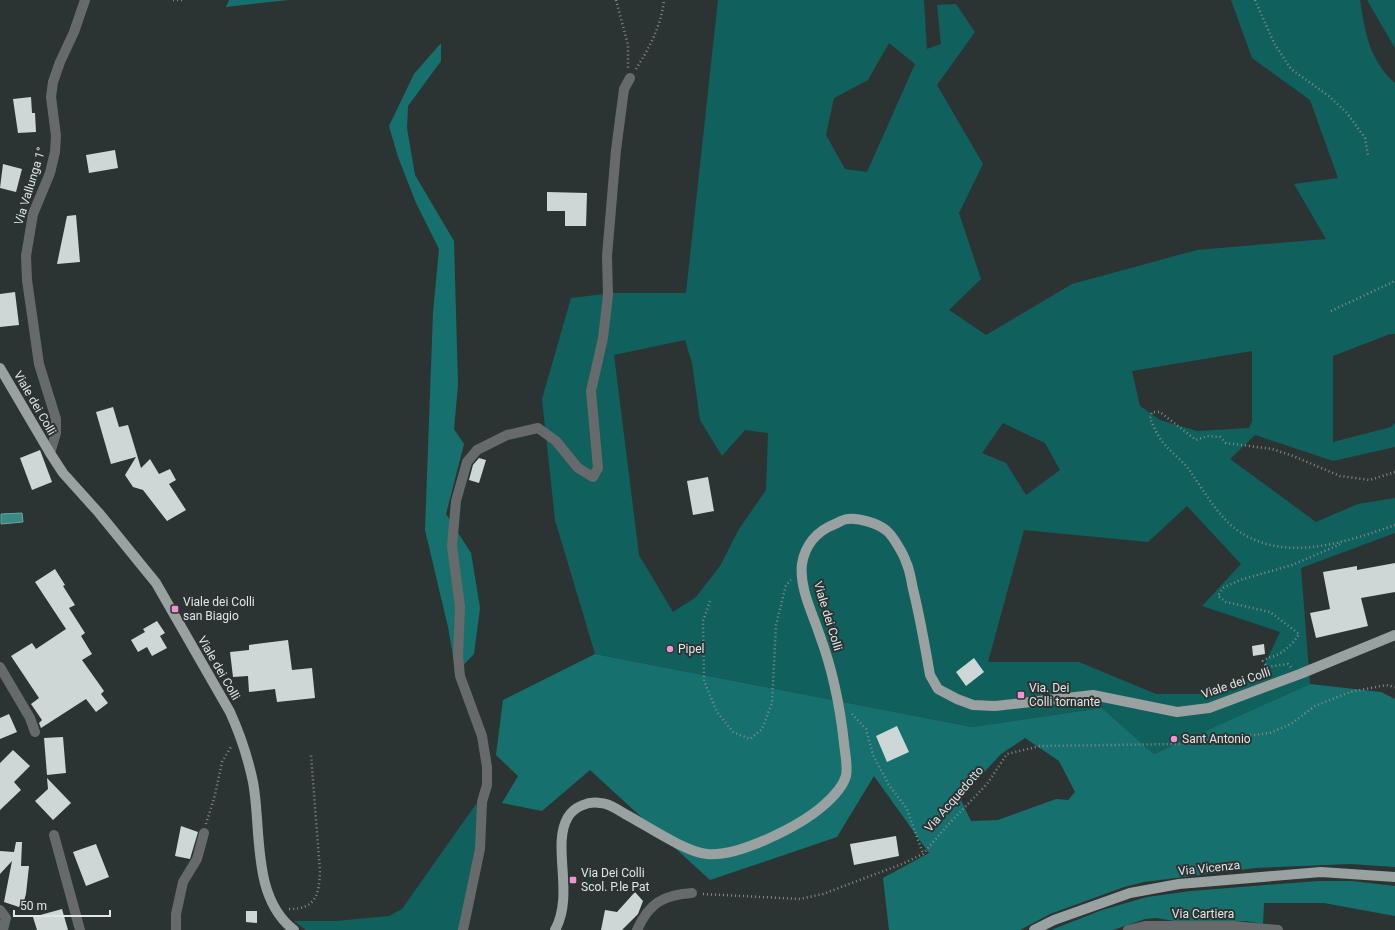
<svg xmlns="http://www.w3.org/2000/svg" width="1395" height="930" font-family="Roboto,sans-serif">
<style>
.green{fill:#10605d;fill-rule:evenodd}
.forest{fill:#16716e;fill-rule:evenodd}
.water{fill:#378a86;stroke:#6aa6a2}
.building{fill:#cdd7d6}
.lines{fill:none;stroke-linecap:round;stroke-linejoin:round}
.path{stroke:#858b8a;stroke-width:2.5;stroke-dasharray:1 3;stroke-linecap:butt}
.minor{stroke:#666a6a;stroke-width:10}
.major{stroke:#9aa1a1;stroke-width:10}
.poi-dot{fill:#f591d2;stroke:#2c3433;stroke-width:1.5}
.labels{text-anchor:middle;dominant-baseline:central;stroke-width:4;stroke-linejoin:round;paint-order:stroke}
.street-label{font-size:12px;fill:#e1e6e5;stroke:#2c3433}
.poi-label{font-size:12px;fill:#e1e6e5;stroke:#2c3433;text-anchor:start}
</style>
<rect width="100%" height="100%" fill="#2c3433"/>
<path class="green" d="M718,0h206l3,49 14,-5 -4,-39 19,-1 19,28 -38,53 46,79 -24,49 22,66 -32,31 37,25 86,-51 125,-34 129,-11 -32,-55 44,-6 -28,-78 -58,-42 -21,-58h129c5,32 9,60 35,83v251h-5l-57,22v86l58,-15 4,-4v24l-62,14 -78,-26 -25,24 86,63 42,-18 37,-6v35l-94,35 9,116 -156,70 -52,-46 -130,19 -377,-73 -40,-134 -13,-121 29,-101 42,-5h73zM889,43l26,21 -48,108 -22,-3 -19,-34 8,-37 34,-18zM685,340l7,23 8,57 22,36 23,-26 23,3 -2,57 -27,39 -19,37 -24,31 -23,15 -34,-57 -25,-200zM1252,351v70l-3,7 -52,3 -37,-11 -20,-14 -8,-35zM1003,423l42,20 15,27 -34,25 -20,-32 -24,-10zM1187,506l54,58 -39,42 78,26 -20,42 -37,20h-67l-77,-32h-91l36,-132 124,12z
M1367,0h28v48z
M476,804c12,21 -10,100 -16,126h-154l-12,-9h42l53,-5 13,-7z"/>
<path class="forest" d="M229,0h59l-62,7z
M441,43v18l-33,45 -1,22 8,47 39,66 4,144 -4,44 10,15 -18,70 25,39 9,55 -6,46 -18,19 -8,-46 -23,-97 8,-217 6,-64 -23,-46 -18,-46 -9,-31 25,-52z
M595,654l377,73 130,-19 52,46 156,-70 71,8 14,7v168l-45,-3 -95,4 -111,14 -20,5 -74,27 -30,16h-131l-6,-52 46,-25 -55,-77 -37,61 -127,43 -120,-110 -48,41 -40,-8 16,-27 -22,-21 7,-55zM1025,738l34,23 16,31 -7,8 -12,-1 -58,21 -27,1 -11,-23 41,-44z
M1318,881h33l44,5v30l-71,-13h-60l-1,21 -17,-3 -66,1 -24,-4 -11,1 -32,11h-62l51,-20 45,-13 44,-6z"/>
<path class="water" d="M22,513l1,9 -22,2v-10z"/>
<path class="building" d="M31,97l1,16h3l1,19 -18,1 -5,-34z
M115,150l3,18 -29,5 -3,-18z
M3,164l19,5 -6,23 -16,-4z
M547,192l40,1 -1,33h-21v-15h-18z
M76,215l4,47 -23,2 10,-48z
M15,292l4,33 -19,2v-33z
M113,407l6,20 9,-2 13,43 9,-9 9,15 11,-5 6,11 -7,4 17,26 -19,11 -24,-31 -10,-3 -8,-12 11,-18 -25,7 -15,-52z
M40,450l12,32 -20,8 -12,-32z
M479,458l7,2 -7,23 -10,-3 4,-15z
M708,477l6,34 -21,4 -6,-34z
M1395,563v29l-34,6 7,28 -52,12 -6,-25 20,-4 -7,-37 34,-6v4z
M55,569l10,16 -2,1 12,19 -6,3 16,25 -4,3 11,18 -10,6 22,31 -3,3 7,9 -12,9 -10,-13 -45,29 -2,-5 3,-3 -11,-16 8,-6 -28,-42 21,-13 4,6 30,-20 -31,-47z
M157,621l8,12 -5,3 7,12 -15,8 -5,-9 -9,5 -7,-12 14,-8 -2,-3z
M288,640l4,30 20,-2 3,30 -38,4 -2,-13 -26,3 -1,-16 -15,1 -3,-25 19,-2v-5z
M1264,644l1,10 -12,2 -1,-10z
M974,658l10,14 -18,14 -10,-14z
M9,714l8,18 -17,7v-21z
M897,726l12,26 -22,10 -11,-26z
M63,737l3,36 -19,2 -3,-37z
M13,750l17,16 -16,16 7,8 -21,20v-47z
M47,778l24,25 -18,17 -18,-19 13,-12z
M181,826l17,6 -8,27 -15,-3z
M896,836l3,20 -45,9 -4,-21z
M16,842h6l-1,24h8l-3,28 -4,14 -18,-6 8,-41 -12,13v-23l14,1z
M96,844l13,33 -23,9 -13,-34z
M635,892l8,9 -5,13 -16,16h-21l4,-20 12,2z
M62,909l6,21h-31l-4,-13z
M246,911h11v12l-11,-1z"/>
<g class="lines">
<path class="path" d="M173,0h11
M616,0l12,45v23
M1255,0l19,43 17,26 39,28 17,16 18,25 3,17
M636,69c14,-22 25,-43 28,-69
M1331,311l64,-30
M1395,472l-25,8 -30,-4 -47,-20 -21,-7 -46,-6 -6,-6 -13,-1 -11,4 -36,-28h-8l-2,6c4,10 9,21 17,29 7,8 17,15 23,24 14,20 27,44 47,59 48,34 109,12 158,-5
M710,601l-7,20 1,60 13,31 16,20 17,7 12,-10 10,-26 4,-78 10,-40 5,-5
M1291,667l-3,-3 -21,3 -4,-6c4,-3 7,-4 12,-5 9,-4 19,-13 24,-22l-29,-22 -44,-10 -8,-6 5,-8 17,-8 52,-15 49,-21
M852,714l14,15 7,26 16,30 18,24 16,45
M206,824l9,-29 7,-33 10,-17
M703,894l97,5 23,-5 79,-30 21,-10 23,-27 41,-43 20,-30 33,-8 140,-2 90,-11 21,-9 24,-18 35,-14 36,-7 9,2
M289,909c27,0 30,-14 31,-38l-9,-116"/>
<path class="minor" d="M50,453l6,-20v-14l-17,-55 -12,-84 -1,-24 7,-42 17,-41 5,-21 1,-16 -5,-39 2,-15 7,-20 14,-30 11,-32
M0,667l30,51 5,14
M54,835l26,95
M0,910l6,8 -3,12
M176,930v-16l7,-32 14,-23 7,-26
M463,930l17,-81 2,-47 5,-17v-18l-5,-31 -22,-60 -2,-20 2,-49 -8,-61 4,-45 11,-39 10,-12 30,-15 31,-7 18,13 22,27 15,9 5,-9 -7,-77 12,-53 5,-43 -1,-39 9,-106 8,-61 6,-11
M637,930c12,-27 26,-35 55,-37
M1128,930l17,-4h88l45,4"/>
<path class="major" d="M0,368l50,85 13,20 36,40 57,70 74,129c10,22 18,46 23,70 9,48 -2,115 41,148
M555,930c20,-36 -4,-85 13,-113 6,-10 20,-16 32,-14 8,0 17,6 25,11 21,11 60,38 82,40 32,3 93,-28 117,-49 8,-7 19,-19 22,-29 2,-10 -1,-22 -2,-33 -4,-37 -11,-72 -24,-107 -7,-22 -21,-48 -18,-72 3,-19 15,-33 33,-40 4,-2 9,-5 13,-5 11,-1 30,4 39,12 6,5 17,24 19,31 4,8 5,18 7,27 7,28 12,57 17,86l8,14 19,10 16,6 22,1 98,-11 84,17 32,-4 91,-34 95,-39
M1034,930l20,-10 76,-27 49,-9 142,-12 74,5"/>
</g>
<g class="poi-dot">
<rect x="171" y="605" width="8" height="8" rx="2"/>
<circle cx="670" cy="649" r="4"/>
<rect x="1017" y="691" width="8" height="8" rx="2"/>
<circle cx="1174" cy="739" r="4"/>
<rect x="569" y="876" width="8" height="8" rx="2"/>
</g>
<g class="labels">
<g class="street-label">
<text transform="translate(30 186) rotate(-73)">Via Vallunga 1°</text>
<text transform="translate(35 403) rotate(60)">Viale dei Colli</text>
<text transform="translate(828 616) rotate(73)">Viale dei Colli</text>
<text transform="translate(219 668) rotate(60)">Viale dei Colli</text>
<text transform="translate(1236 683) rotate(-19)">Viale dei Colli</text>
<text transform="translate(954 799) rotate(-49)">Via Acquedotto</text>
<text transform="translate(1209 868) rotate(-6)">Via Vicenza</text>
<text x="1203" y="914">Via Cartiera</text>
</g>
<g class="poi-label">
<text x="183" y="602">Viale dei Colli<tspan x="183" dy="14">san Biagio</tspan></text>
<text x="678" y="649">Pipel</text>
<text x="1029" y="688">Via. Dei<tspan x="1029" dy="14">Colli tornante</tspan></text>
<text x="1182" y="739">Sant Antonio</text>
<text x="581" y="873">Via Dei Colli<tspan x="581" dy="14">Scol. P.le Pat</tspan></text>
</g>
</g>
<path d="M14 910v6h96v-6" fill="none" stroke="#e1e6e5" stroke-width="2"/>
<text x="20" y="910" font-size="12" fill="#e1e6e5" stroke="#2c3433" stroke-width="3" paint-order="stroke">50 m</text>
</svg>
